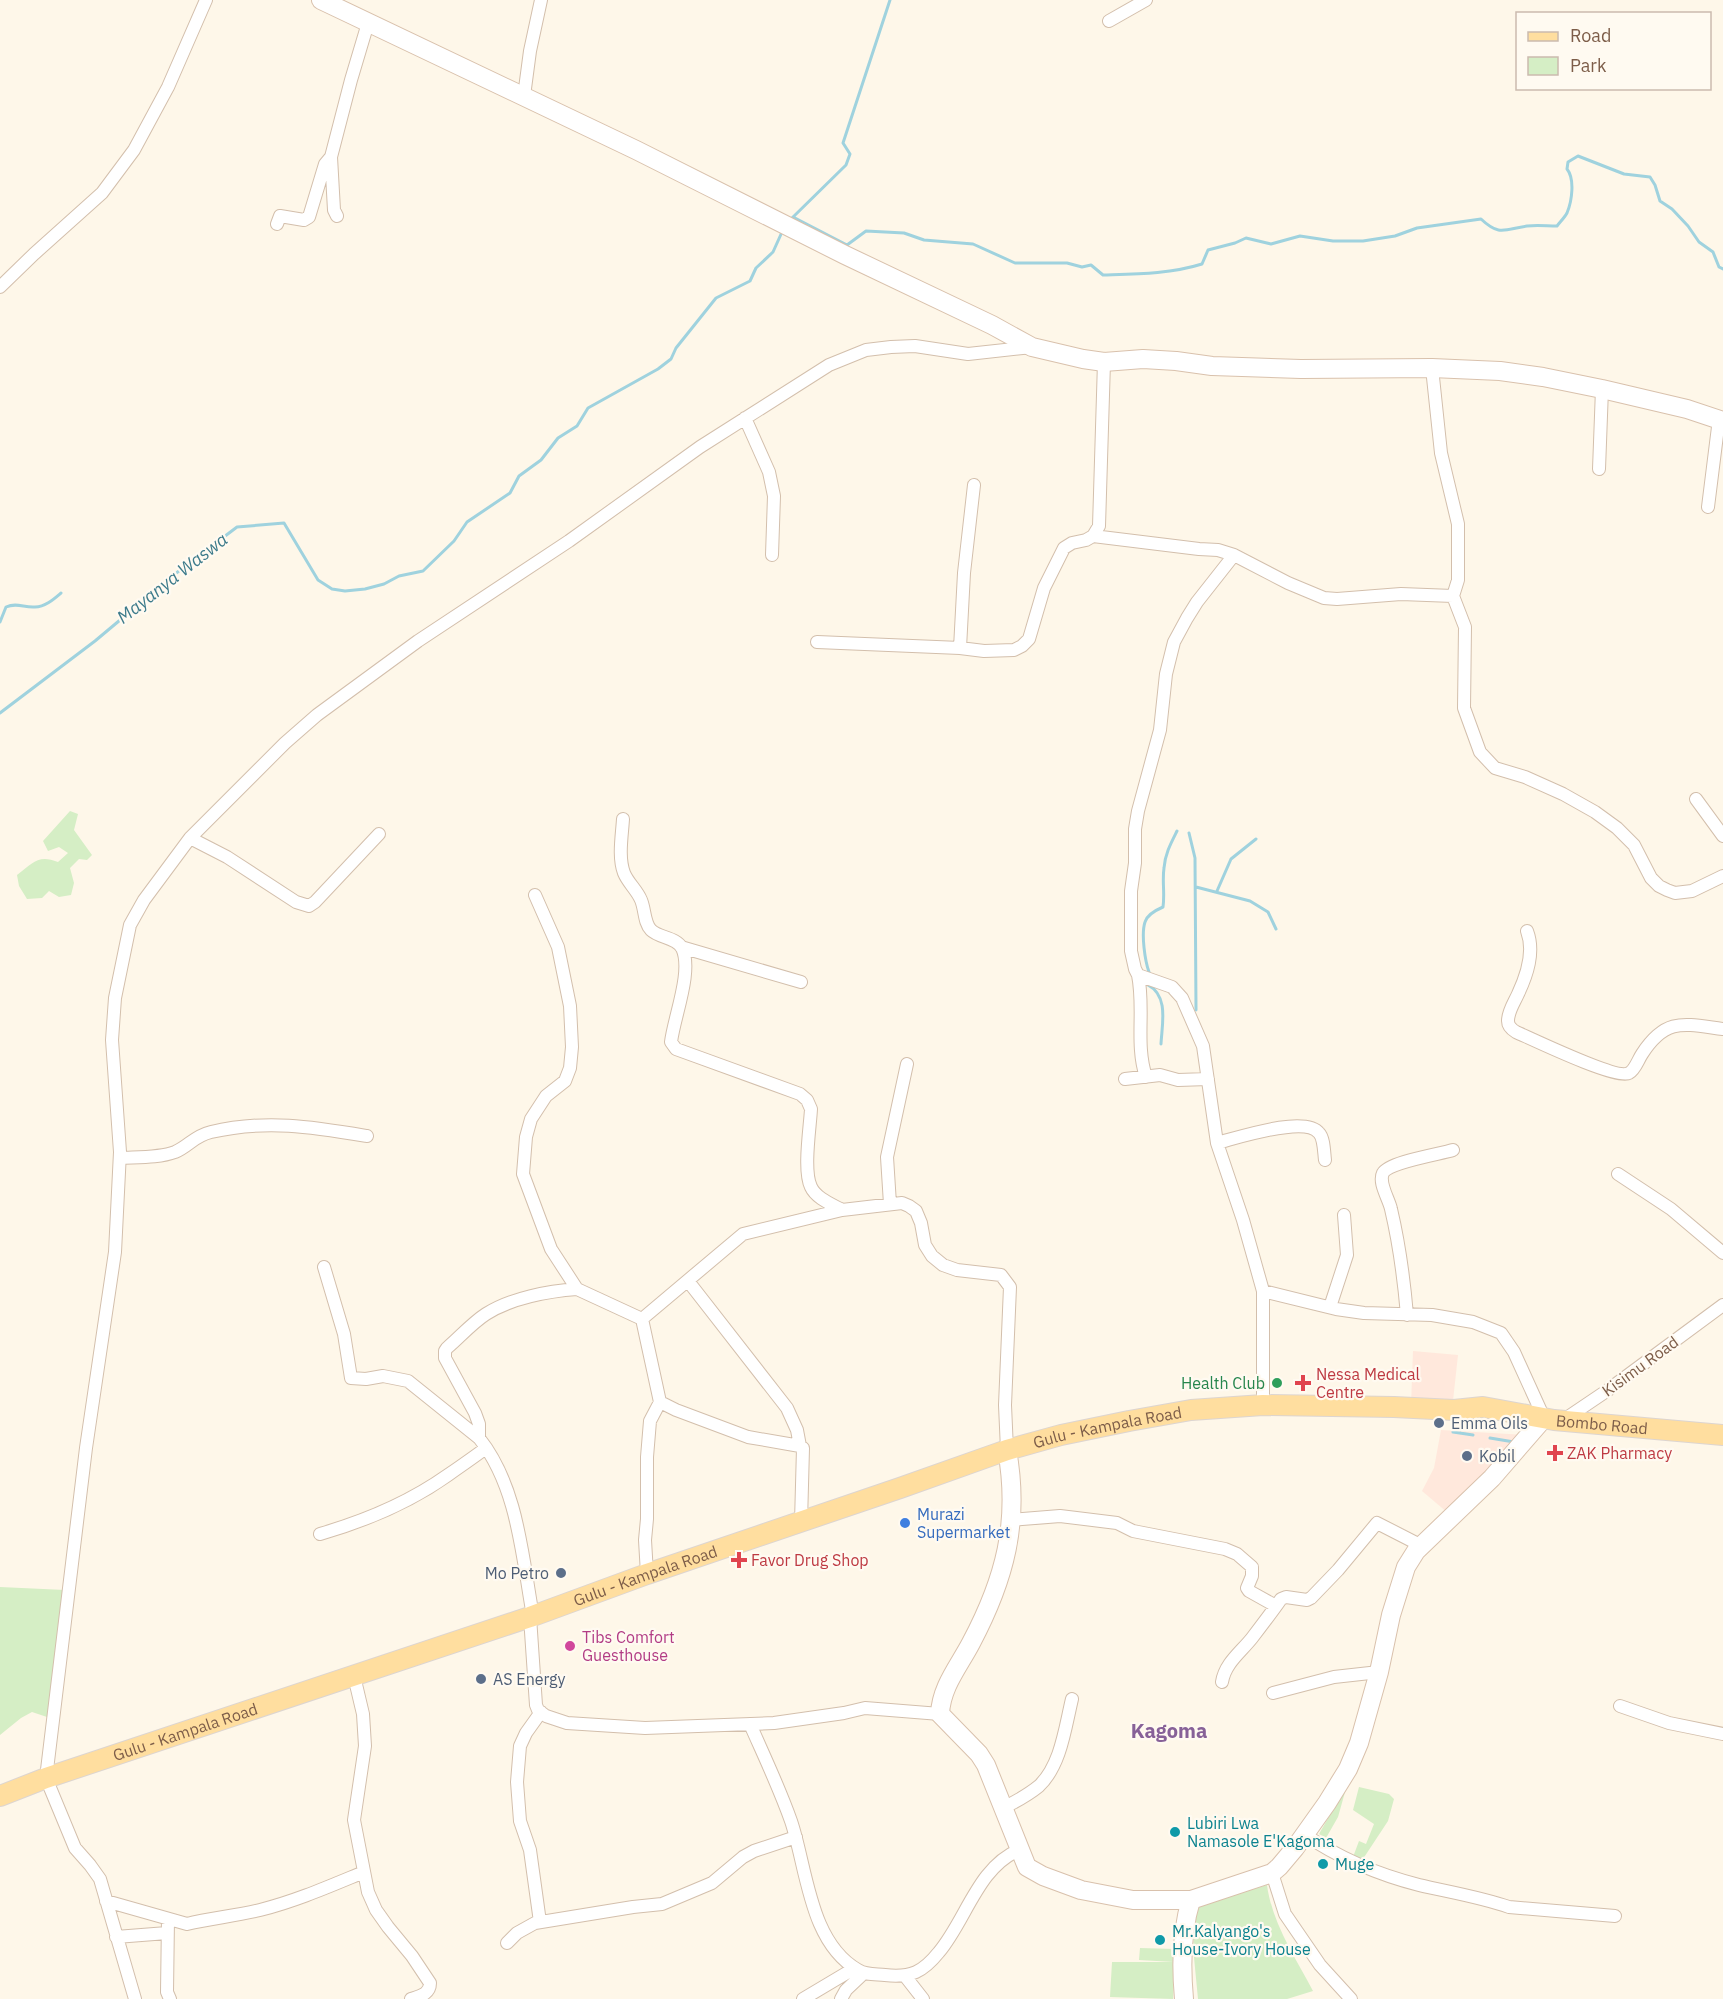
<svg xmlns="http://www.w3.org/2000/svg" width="1723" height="1999" font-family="'IBM Plex Sans',sans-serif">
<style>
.commercial{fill:#ffe8dc}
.green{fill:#d5eec5}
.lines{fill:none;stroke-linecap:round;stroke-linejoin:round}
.stream{stroke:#9fd2de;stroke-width:3}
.street-casing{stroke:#d3bfac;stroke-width:14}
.secondary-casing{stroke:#d9c1ac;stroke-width:20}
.primary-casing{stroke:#ddd5d0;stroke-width:22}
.street{stroke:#fff;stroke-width:12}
.secondary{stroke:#fff;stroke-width:18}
.primary{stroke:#ffde9f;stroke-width:20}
.leisure-dot{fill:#2e9e5b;stroke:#fffaf1;stroke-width:2}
.health-dot{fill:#e0444e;stroke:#fffaf1;stroke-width:2}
.service-dot{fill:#5c6f8a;stroke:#fffaf1;stroke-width:2}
.shop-dot{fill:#3f7fe0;stroke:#fffaf1;stroke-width:2}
.hotel-dot{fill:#d1479c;stroke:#fffaf1;stroke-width:2}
.culture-dot{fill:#0f9aa8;stroke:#fffaf1;stroke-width:2}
.labels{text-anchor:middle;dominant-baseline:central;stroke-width:4.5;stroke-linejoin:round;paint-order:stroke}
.street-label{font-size:16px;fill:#7d5d49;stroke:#fffaf1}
.health-label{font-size:16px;fill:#be3a42;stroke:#fffaf1;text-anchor:start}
.leisure-label{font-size:16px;fill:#27864d;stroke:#fffaf1;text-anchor:end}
.service-label{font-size:16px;fill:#4e5e75;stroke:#fffaf1;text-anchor:start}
.shop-label{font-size:16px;fill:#366cbe;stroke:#fffaf1;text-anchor:start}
.hotel-label{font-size:16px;fill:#b23c85;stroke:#fffaf1;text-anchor:start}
.culture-label{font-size:16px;fill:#0d838f;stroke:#fffaf1;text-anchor:start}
.water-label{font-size:18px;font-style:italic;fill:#3d7b8b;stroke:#fffaf1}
.quarter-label{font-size:20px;font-weight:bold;fill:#876198;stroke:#fffaf1}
</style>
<rect width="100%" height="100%" fill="#fef7e9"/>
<path class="commercial" d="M1413,1351l45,4 -6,55 -41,-5z
M1441,1430l86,5 -79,78 -26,-22 12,-23z"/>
<path class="green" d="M70,811l8,3 -4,16 18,25 -5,5 -8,-1 -9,9 4,15 -3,12 -12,2 -10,-6 -7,7 -15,1 -8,-13 -2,-11c16,-12 21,-21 41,-13l10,-9 -9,-6 -11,4 -5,-10z
M0,1587l65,3 -15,128 -18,-6 -11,6 -21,17z
M1347,1785l-9,32 -12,21 -7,-4z
M1359,1787l30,7 5,5 -6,22 -27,41 -8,-5 6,-16 7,3 8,-20 -21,-14z
M1267,1885c5,38 28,72 46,106l-26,8h-89l-5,-52 3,-37 4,-5z
M1140,1948l35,1 -1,13 -35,-2z
M1112,1962h63l-2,37 -63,-2z"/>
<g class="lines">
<path class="stream" d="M793,217l54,28 19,-14 38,2 20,7 49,4 42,19h52l15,4 9,-2 12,10c33,-1 67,-1 99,-11l6,-14 27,-7 11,-5 25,6 29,-8 33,5h30l32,-5 22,-8 64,-9c19,18 24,10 46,7 10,-1 20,0 30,0 3,-4 8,-9 10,-13 5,-12 8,-34 0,-44l1,-7 10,-6 46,18 26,3 5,8 5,16 12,8 16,17 11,16 14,10 6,15 4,2
M791,219l55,-54 4,-11 -7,-11 47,-143
M0,622l6,-15c11,-5 18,1 29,0 10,0 19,-8 26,-14
M0,713l95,-72 80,-67 62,-47 47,-4 34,57 14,9 13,2 20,-2 19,-5 15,-8 24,-5 31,-30 13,-19 43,-29 9,-17 22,-16 17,-22 19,-12 11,-18 70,-39 13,-10 5,-11 40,-50 34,-17 6,-13 17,-16 9,-20
M1189,833l6,25 1,152
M1196,887l54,14 18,11 8,17
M1217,891l14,-32 25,-20
M1148,975l1,-3c-4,-11 -8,-38 -4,-50 2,-7 11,-12 18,-15 2,-14 -1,-26 1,-39 1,-14 7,-25 13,-37
M1148,985c21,11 14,39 13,59
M1453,1432l20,3
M1490,1438l24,4"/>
<defs>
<path id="street" d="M1109,21l37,-21
M524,96l6,-45 11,-51
M337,216l-3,-6 -3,-53 20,-77 17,-57
M277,224l3,-8 24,4 5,-3 16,-53 5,-6
M0,287l34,-33 68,-61 32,-43 34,-63 38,-87
M1432,368l9,85 17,71v56l-5,16 12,31 -1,81 16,44 15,16 30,9 38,17 32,18 22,16 17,17 17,33 8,8 8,4 8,3 17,-2 31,-15
M745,418l24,54 5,24 -2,59
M1599,469l3,-80
M1708,507l11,-88
M1093,536l106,13 19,1 16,5 54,28 36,15 13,1 64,-5 52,2
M1234,555l-37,47 -10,16 -13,24 -8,32 -6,56 -22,81 -3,18v34l-4,28v60l4,18 3,6 34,12 10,11 21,48 14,97 26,77 20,71v114
M817,642l143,6 24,3 30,-1 8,-4 7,-7 15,-51 20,-40 8,-5 14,-3 7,-4 6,-10 5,-164
M960,648l4,-75 10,-88
M1696,799l27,37
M623,819c-1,17 -5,38 1,54 4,10 13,17 17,27 4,9 3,23 10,30 8,8 25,7 31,18 11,23 -8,69 -11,94l5,7 124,45 7,6 4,9c-1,19 -8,62 0,78 5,11 20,17 31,23
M190,838l37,19 69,45 13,4 6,-4 64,-68
M535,895l23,52 12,59 2,41 -2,21 -5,13 -19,15 -15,23 -5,18 -3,37 28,75 26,40 65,30
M1527,931c8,21 0,44 -9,63 -4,9 -10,17 -10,27 0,5 3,8 8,11 16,7 101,48 113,41 6,-3 9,-13 13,-19 24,-37 42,-30 81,-25
M681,947l120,35
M1138,975c7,34 -3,69 8,102
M1125,1079l35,-4 18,5 30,-1
M1217,1143c20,-5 88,-28 102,-10 5,5 5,19 6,27
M120,1158c17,-1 39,0 55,-6 14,-6 19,-16 36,-20 55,-13 102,-5 156,4
M1618,1174l53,35 52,44
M890,1204l-3,-47 20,-93
M324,1267l20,67 7,44 15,1 17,-3 25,5 71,57c39,49 43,118 54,178
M688,1281l99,127 10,22 3,16
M1263,1291l73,18 28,4 68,2 41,7 28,11 13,19 30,66
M1330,1307l17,-52 -3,-40
M1407,1315c-3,-35 -8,-72 -16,-106 -2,-10 -13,-26 -8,-36 6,-11 57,-19 70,-23
M642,1319l101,-85 99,-24 60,-7 7,3 7,5 5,12 4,22 7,11 11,9 14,5 44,5 9,12 -5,118 2,45
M642,1319l18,83 16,8 72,27 52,9 3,2 -2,74
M1561,1418l7,-1 40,-27 115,-85
M479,1438v-14l-4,-11 -30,-55v-7l2,-3c13,-11 25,-25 39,-34 25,-16 63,-23 91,-25
M1011,1520l49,-4 57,7 16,8 92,18 12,5 15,13v9l-5,12 2,3 27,15
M320,1534c45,-13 90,-32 128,-59 13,-9 26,-18 38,-27
M647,1574l-2,-34 2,-21v-62l3,-36 10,-19
M530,1617l6,88 2,5 8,6 21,7 78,5 129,-5 70,-10 21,-5 75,6
M354,1676l9,38 2,32 -11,74 14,72 8,18 12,17 24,29 18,27c0,11 -10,13 -19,16
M1222,1682c3,-19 19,-30 30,-44 10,-13 20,-26 29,-39l5,-2 21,3 4,-2 27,-28 39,-47 45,23
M1273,1693l61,-16 45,-5
M1620,1706l49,17 54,11
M750,1724c14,32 29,63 41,97 16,47 18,121 67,149 7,5 18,4 27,5 26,3 38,-3 54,-23 27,-32 39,-85 80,-102
M1003,1808c12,-6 25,-13 36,-22 22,-21 26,-58 33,-87
M1304,1834c33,23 75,41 115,51 30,7 61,12 90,22l106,9
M1272,1873l13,41 35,51 31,34
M106,1901l81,23c24,-6 49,-8 73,-14 36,-9 70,-24 104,-38
M168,1919l-1,73 3,7
M540,1922l-10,-72 -10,-29 -3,-39 3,-36 6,-13 15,-21
M116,1937l51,-4
M507,1943l10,-10 18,-10 98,-16 29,-3 50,-21 31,-26 11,-6 42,-14
M905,1976l18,23
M135,1999l-35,-120 -10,-14 -15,-17 -29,-70 40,-330 29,-196 5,-100 -8,-112 3,-42 15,-73 14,-25 46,-62 95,-95 32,-28 101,-74 151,-100 131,-94 129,-82 37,-15 25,-3 24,-1 53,8 64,-7
M803,1999l52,-31
M841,1999l5,-9 18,-17"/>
<path id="secondary" d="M321,0l315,150 209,105 147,70 40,22 51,12 21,3 39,-3 33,2 36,5 89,3 131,-1 68,3 43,6 59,12 85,20 36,12
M1007,1450c13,72 -2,129 -36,193 -12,23 -30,44 -31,71l39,40 7,11 41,102 16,9 38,14 52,10h58l81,-27 7,-6 16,-19 32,-45 21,-34 11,-26 20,-71 12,-57 15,-48 10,-16 76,-73 52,-60
M1184,1999c-3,-33 -3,-67 7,-99"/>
<g id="primary">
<path id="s1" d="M0,1796l46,-18 484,-161 117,-43 253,-86 107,-38 54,-15 68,-14 62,-11 72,-5 131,2 60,3 29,-3 71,13 169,15"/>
</g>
</defs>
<use href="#street" class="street-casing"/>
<use href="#secondary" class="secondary-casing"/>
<use href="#primary" class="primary-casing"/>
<use href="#street" class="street"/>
<use href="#secondary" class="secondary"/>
<use href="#primary" class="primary"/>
</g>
<circle class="leisure-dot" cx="1277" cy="1383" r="6"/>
<g class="health-dot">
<path d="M1300 1374h6v6h6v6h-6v6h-6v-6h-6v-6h6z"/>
<path d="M1552 1444h6v6h6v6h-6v6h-6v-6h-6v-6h6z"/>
<path d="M736 1551h6v6h6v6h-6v6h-6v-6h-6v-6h6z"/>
</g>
<g class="service-dot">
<circle cx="1439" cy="1423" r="6"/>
<circle cx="1467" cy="1456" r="6"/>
<circle cx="561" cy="1573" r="6"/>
<circle cx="481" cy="1679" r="6"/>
</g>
<circle class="shop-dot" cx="905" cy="1523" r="6"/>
<circle class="hotel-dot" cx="570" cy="1646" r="6"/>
<g class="culture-dot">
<circle cx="1175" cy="1832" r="6"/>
<circle cx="1323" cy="1864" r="6"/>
<circle cx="1160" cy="1940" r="6"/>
</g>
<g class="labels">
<g class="street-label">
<text transform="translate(1640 1366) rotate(-36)">Kisimu Road</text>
<text stroke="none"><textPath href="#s1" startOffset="1666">Bombo Road</textPath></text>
<text stroke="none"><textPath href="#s1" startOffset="1168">Gulu - Kampala Road</textPath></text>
<text stroke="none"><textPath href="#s1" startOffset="682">Gulu - Kampala Road</textPath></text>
<text stroke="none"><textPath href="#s1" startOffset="196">Gulu - Kampala Road</textPath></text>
</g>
<g class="health-label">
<text x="1316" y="1374">Nessa Medical<tspan x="1316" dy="18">Centre</tspan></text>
<text x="1567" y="1453">ZAK Pharmacy</text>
<text x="751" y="1560">Favor Drug Shop</text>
</g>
<g class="leisure-label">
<text x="1265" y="1383">Health Club</text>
</g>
<g class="service-label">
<text x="1451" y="1423">Emma Oils</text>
<text x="1479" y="1456">Kobil</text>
<text x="549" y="1573" text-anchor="end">Mo Petro</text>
<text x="493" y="1679">AS Energy</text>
</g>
<g class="shop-label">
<text x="917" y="1514">Murazi<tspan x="917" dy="18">Supermarket</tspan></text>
</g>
<g class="hotel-label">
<text x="582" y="1637">Tibs Comfort<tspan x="582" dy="18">Guesthouse</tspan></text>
</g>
<g class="culture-label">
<text x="1187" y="1823">Lubiri Lwa<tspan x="1187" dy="18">Namasole E'Kagoma</tspan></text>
<text x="1335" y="1864">Muge</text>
<text x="1172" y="1931">Mr.Kalyango's<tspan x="1172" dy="18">House-Ivory House</tspan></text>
</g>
<g class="water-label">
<text transform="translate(172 578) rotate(-38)">Mayanya Waswa</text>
</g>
<g class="quarter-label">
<text x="1169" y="1730">Kagoma</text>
</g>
</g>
<rect x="1516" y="12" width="195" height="78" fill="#fffaf1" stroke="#cbbbae" stroke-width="1.5"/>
<rect x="1528" y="32" width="30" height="9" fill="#ffde9f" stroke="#cbbbae" stroke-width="1.5"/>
<text x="1570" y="42" font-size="18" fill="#7d5d49">Road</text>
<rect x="1528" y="57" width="30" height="18" fill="#d5eec5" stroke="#cbbbae" stroke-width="1.5"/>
<text x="1570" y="72" font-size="18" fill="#7d5d49">Park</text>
</svg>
